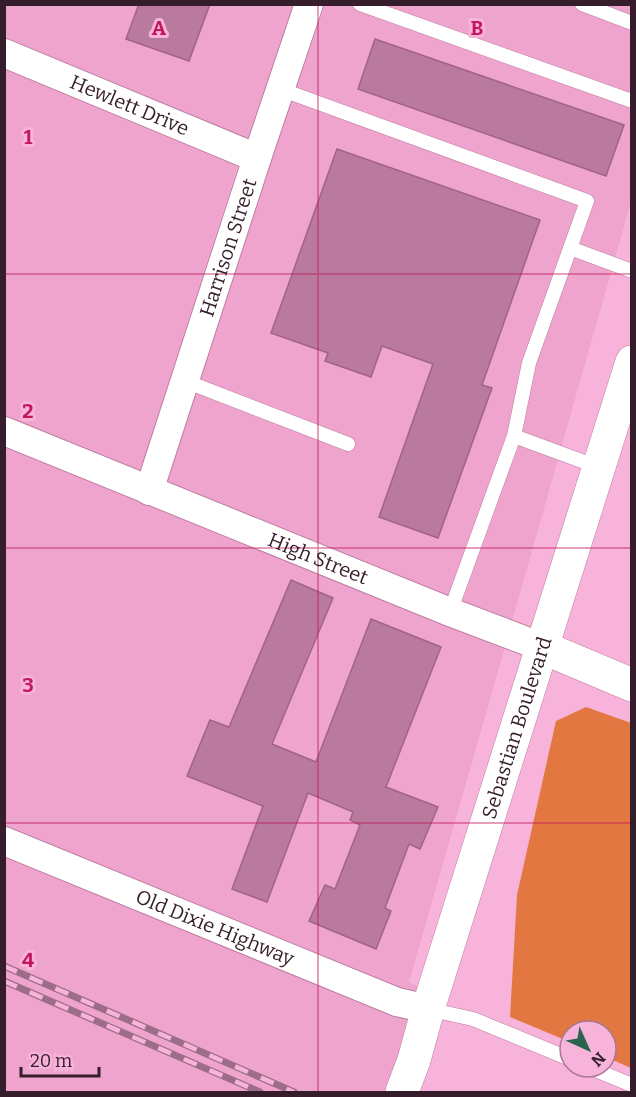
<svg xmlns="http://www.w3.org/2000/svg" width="636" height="1097" font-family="Bitter,serif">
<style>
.built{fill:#eea4cd}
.green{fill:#e37742}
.building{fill:#ba7a9e;stroke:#a16386;stroke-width:1.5}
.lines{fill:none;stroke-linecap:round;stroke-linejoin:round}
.lane-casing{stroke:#be7ea2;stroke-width:15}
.street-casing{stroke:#be7ea2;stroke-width:30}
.secondary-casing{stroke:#be7ea2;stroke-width:34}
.lane{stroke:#fff;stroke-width:14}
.street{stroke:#fff;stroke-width:28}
.secondary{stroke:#fff;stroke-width:33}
.rail-casing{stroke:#9d6d88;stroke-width:7}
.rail{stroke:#f7b3d9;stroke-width:4.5;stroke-dasharray:14;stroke-linecap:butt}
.grid{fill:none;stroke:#c2185b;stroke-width:1.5;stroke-opacity:0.55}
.labels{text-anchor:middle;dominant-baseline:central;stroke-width:6;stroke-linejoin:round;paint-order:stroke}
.street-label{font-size:20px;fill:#361d2b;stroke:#f7b3d9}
.grid-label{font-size:20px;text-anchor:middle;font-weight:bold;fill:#c2185b;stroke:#f7b3d9;stroke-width:6;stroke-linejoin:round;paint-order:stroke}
</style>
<rect width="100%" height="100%" fill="#f7b3d9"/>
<path class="built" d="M4,5h290l-47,134 -242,-101z
M325,5h306v197l-119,419 -345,-138 103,-320z
M4,68l234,97 -98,307 -135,-55z
M4,446l155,64 346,137 -96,335 10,5 -1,5 -18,-3 -395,-163z
M4,855l406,164 -24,73h-381z"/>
<path class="green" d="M586,707l45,16v345l-25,-11v-26h-36v11l-60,-25 7,-122 39,-174z"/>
<path class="building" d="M139,4h71l-21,57 -63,-22z
M375,39l249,86 -18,51 -248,-87z
M337,149l203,71 -58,165 10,3 -54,150 -59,-21 54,-153 -51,-18 -11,31 -46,-16 3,-8 -57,-20z
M291,580l42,18 -61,146 44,18 55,-143 70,28 -55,140 52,20 -18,42 -11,-5 -24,64 6,3 -15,38 -67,-28 16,-36 10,4 25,-64 -10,-5 3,-8 -45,-19 -41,109 -35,-13 31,-83 -76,-30 23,-56 19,7z"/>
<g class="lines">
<defs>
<path id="lane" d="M360,4l272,97
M582,4l50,19
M280,89l307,112 -58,162 -15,73 -64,176
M570,248l62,23
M185,381l163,63
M514,436l84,31
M428,1009l45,10 97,40
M588,1067l44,18"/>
<g id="street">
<path id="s1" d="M4,53l253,105"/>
<path id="s2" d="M4,431l446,181 92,35"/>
<path id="s3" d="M149,491l108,-333 52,-154"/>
<path id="s4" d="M4,841l393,161 31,7"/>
</g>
<g id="secondary">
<path d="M542,647l90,38"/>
<path id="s5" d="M402,1092l12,-32 14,-51 204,-647"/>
</g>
</defs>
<use href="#lane" class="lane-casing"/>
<use href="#street" class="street-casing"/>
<use href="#secondary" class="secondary-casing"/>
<use href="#lane" class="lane"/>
<use href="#street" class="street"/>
<use href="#secondary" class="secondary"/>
<defs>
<path id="rail" d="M4,966l290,126
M4,981l256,111"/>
</defs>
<use href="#rail" class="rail-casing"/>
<use href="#rail" class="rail"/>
</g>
<path class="grid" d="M318,4v1088M4,274h628M4,548h628M4,823h628"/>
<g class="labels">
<g class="street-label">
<text stroke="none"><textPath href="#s1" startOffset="136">Hewlett Drive</textPath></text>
<text stroke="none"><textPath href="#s3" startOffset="256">Harrison Street</textPath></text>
<text stroke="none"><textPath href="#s2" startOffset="339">High Street</textPath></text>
<text stroke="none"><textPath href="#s5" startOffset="382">Sebastian Boulevard</textPath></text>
<text stroke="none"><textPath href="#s4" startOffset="228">Old Dixie Highway</textPath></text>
</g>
</g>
<g class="grid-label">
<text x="159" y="35">A</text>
<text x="477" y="35">B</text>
<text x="28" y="144">1</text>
<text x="28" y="418">2</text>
<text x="28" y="692">3</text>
<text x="28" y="967">4</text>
</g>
<rect width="636" height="1097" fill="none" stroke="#361d2b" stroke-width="12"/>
<g transform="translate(588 1049) rotate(135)"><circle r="28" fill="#f7b3d9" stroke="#aa7793" stroke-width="1.5"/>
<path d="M0-4.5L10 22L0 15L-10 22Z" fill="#2a644e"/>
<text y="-9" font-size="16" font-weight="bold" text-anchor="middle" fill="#361d2b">N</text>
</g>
<path d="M21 1067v9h78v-9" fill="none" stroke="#361d2b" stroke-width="3"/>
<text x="30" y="1067" font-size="18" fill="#361d2b" stroke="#f7b3d9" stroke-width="4.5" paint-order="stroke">20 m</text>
</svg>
